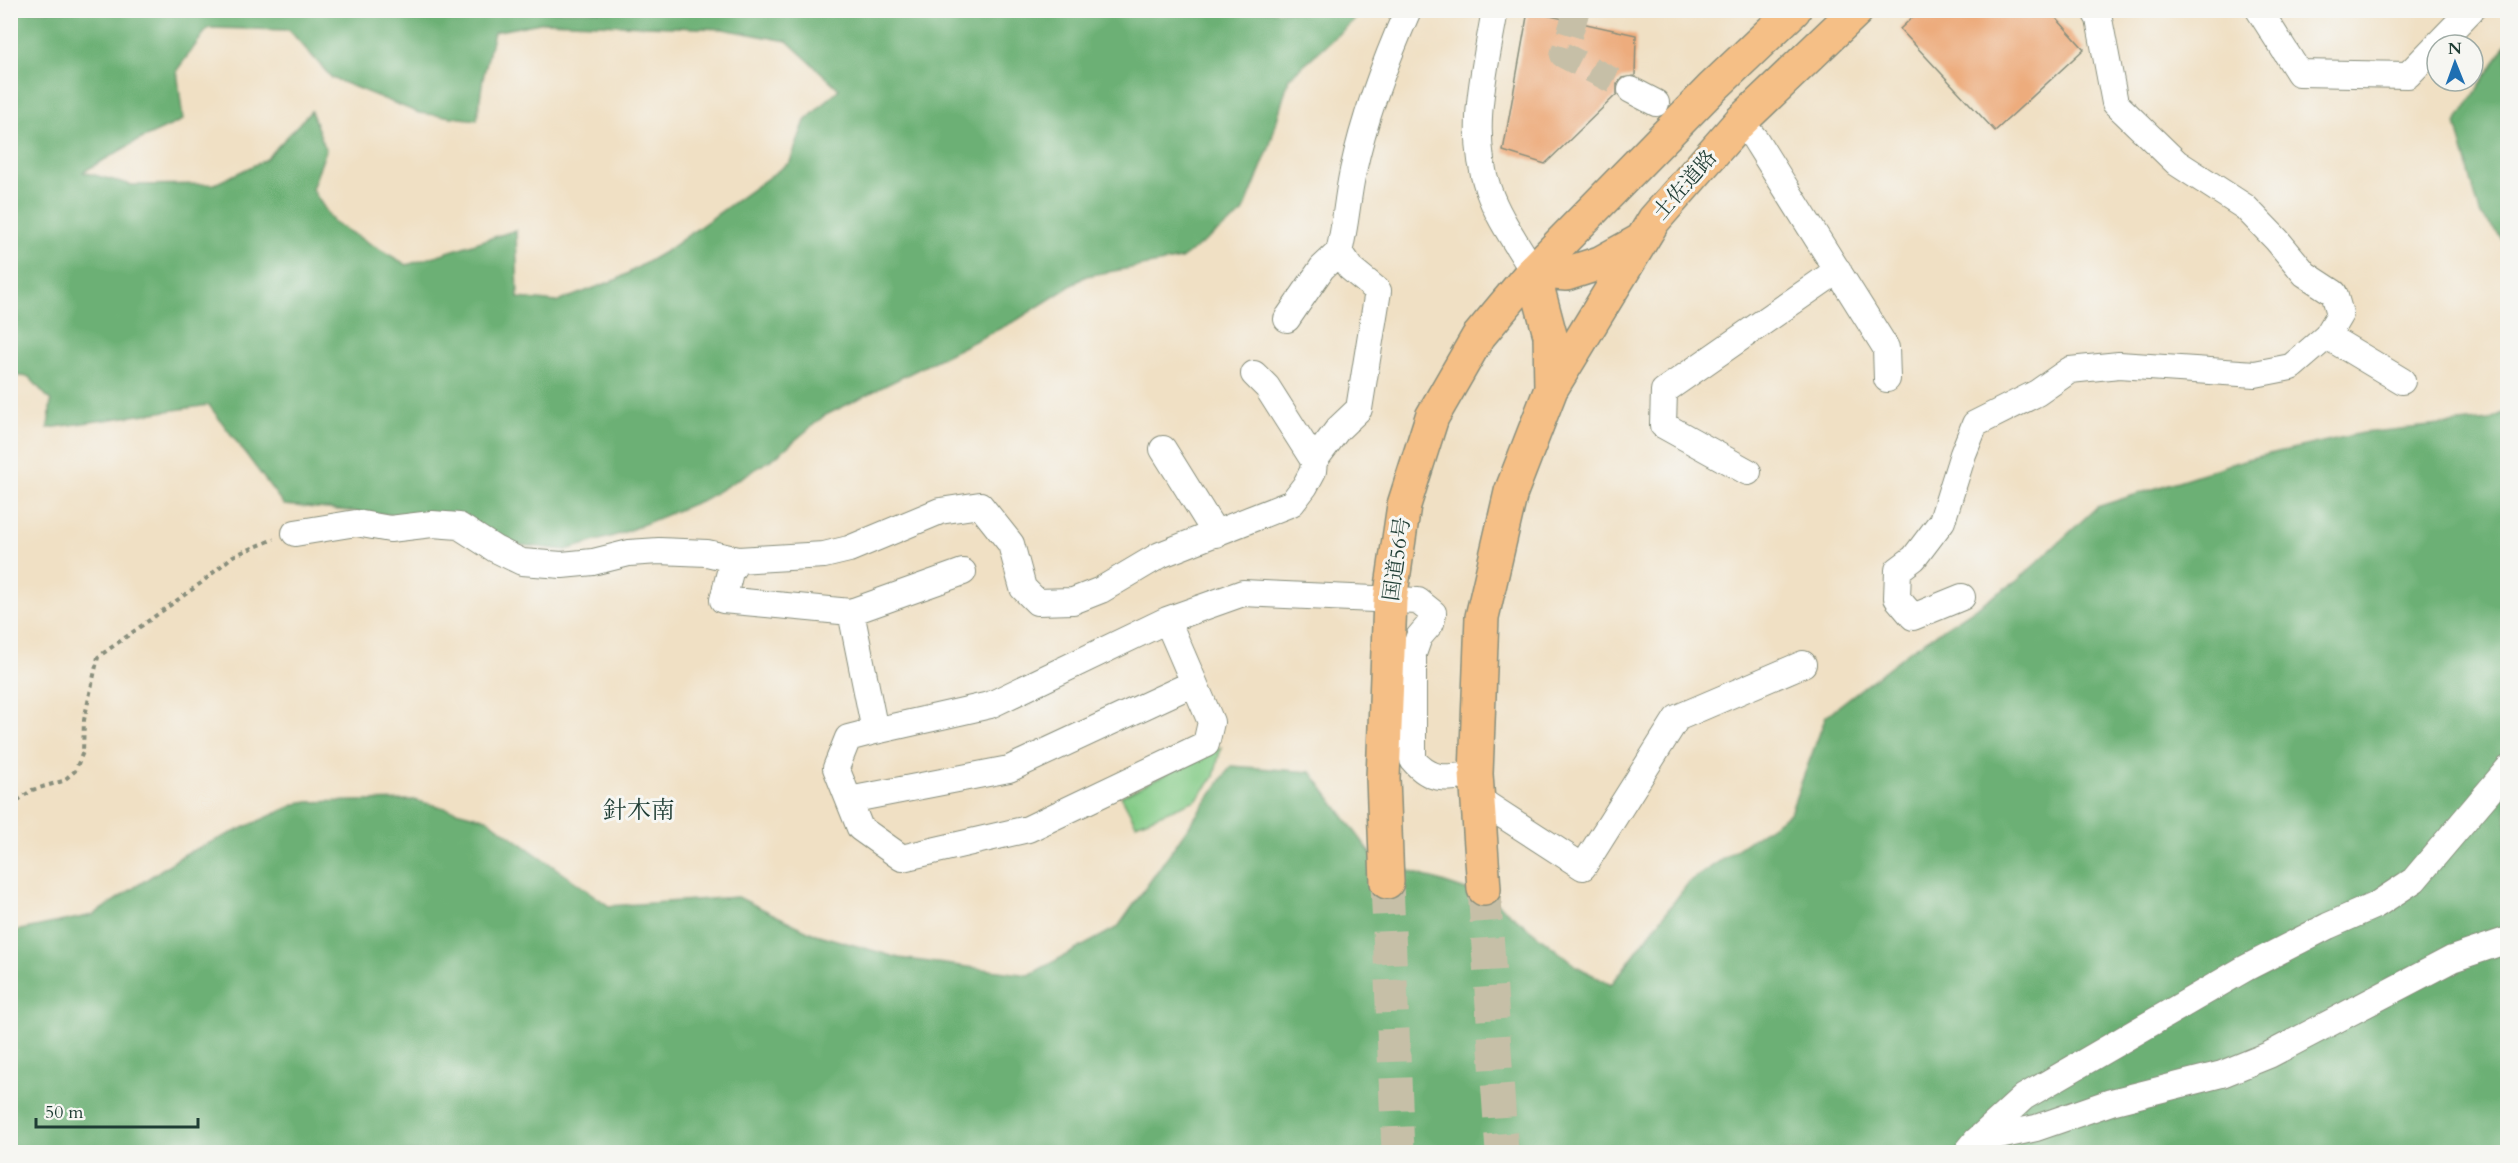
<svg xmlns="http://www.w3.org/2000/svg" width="2518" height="1163" font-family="Cardo,'Noto Serif JP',serif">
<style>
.green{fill:#85cc88;stroke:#52845e;stroke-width:1.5}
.forest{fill:#6cb074;stroke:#467654;stroke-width:1.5;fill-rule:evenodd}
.building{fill:#edac7d}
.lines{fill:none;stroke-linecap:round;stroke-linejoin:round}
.minor-tunnel{stroke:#c6bfa7;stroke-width:26;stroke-dasharray:26 13;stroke-linecap:butt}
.highway-tunnel{stroke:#c6bfa7;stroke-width:33;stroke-dasharray:33 16;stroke-linecap:butt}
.minor-casing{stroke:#888e7c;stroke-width:28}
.highway-casing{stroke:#888e7c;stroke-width:36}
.path{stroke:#888e7c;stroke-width:4;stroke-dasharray:4.5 4.5;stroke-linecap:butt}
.minor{stroke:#fff;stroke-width:26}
.highway{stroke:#f5bf86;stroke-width:33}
.labels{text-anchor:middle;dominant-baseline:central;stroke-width:6;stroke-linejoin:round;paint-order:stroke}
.street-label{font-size:21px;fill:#1f3d34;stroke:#f6f6f2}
.quarter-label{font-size:24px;fill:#1f3d34;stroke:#f6f6f2}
</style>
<rect width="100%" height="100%" fill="#f6f6f2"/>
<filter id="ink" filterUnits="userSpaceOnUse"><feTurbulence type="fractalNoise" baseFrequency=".0167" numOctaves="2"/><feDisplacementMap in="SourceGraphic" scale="12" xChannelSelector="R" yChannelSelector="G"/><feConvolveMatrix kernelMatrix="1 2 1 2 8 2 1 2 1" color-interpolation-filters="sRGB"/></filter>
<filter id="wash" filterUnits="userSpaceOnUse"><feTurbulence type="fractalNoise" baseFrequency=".008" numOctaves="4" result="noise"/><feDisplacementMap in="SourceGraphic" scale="24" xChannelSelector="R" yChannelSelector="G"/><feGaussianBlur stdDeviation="1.35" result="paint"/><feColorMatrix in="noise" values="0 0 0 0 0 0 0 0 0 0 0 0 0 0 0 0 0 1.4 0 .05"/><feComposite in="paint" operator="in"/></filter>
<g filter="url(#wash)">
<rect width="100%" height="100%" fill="#f0e0c4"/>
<path class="green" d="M1221,747l-7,30 -18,23 -60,24 -15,-28z"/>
<path class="forest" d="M11,11h1353l-75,67 -20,70 -26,65 -62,46 -95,17 -69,44 -193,96 -50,42 -69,41 -85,35 -54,16 -85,-9 -45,-22 -152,-14 -75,-100 -161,23 3,-27 -22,-24 -18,-2zM545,22l178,7 64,12 52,48 -34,32 -15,41 -124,89 -48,28 -61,23 -39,-4 -2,-68 -109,35 -73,-42 -22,-34 14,-39 -15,-39 -46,49 -50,24 -83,1 -49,-13 52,-30 48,-22 -6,-50 31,-42 81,2 43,48 87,35 58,7 6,-42 11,-46z
M2507,43v201l-27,-30 -24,-91z
M2507,411v741h-2496l-1,-220 83,-17 92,-61 116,-52 113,-2 73,19 122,87 129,-9 74,36 87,25 130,17 89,-48 113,-161 80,6 65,88 114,38 88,69 33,18 78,-103 101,-69 36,-97 85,-66 106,-69 80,-74 150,-48 115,-26 127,-13z"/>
<g id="blocks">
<path class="building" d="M1920,10h129l35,39 -89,82 -95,-102z
M1528,11l108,24 -1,41 -13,2 -5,6v10l-72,70 -42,-13z"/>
</g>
</g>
<g filter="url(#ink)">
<use href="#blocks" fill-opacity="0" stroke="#888e7c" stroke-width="1.5"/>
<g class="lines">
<path class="minor-tunnel" d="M1577,10l-14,45 68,35"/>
<path class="highway-tunnel" d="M1387,882l11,270
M1484,889l18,263"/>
<defs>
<path id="minor" d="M1408,10c-23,52 -43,105 -55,161 -6,27 -7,54 -14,81l11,16 28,23 -19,118 -21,20 -24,32 -1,10 -8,15 -13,17 -132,52 -59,35 -28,11 -36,1 -14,-14 -12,-44 -31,-39 -40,6 -91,38 -25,6 -86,5 -8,12 -7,28 128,12 24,119 115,-26 177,-85 76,-27 175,8 15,12 -2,10 -12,14 -6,17v106c19,23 35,18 63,14
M1495,10c-10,60 -27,121 -7,179 10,29 29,55 45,82
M2259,10l40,63 109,2 29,-30
M2437,45l34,-35
M1631,90l25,13
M1740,122l15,17 131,209 1,31
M1287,319l35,-51 17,-16
M2327,336l75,45
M1254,374l13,13 47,74
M1163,449l53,85
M1748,472l-85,-47 1,-34 174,-121
M295,533l61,-10 34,6 42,-5 27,2 36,23 27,13 40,3 31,-3 36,-9 30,-2 48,2 31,7
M1962,597l-49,20 -16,-19 1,-28 16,-12 28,-37 21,-67 12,-30 62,-31 33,-23 49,-5 136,9 36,-7 36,-31 13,-22 -6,-21 -29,-19 -28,-34 -32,-33 -68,-44 -62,-60 -16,-84 -5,-9
M851,612l112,-40
M875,731l-27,7 -12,30 24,60 42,30 126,-29 178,-85 5,-22 -44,-102
M1478,799l105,68 94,-149 126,-54
M849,800l160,-31 185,-86
M1976,1141l60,-13 75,-26 111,-28 47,-19 183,-96 56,-19
M1967,1152l9,-11 48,-44 222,-129 82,-42 48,-21 38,-25 94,-111"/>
<path id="highway" d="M1533,271l17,64 1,54
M1533,271l33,3 34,-11 38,-21
M1387,882l-4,-104 7,-178 14,-95 28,-88 46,-80 55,-66 178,-182 83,-79
M1484,889l-8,-115 6,-157 29,-125 40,-103 103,-169 86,-98 117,-112"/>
</defs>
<use href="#minor" class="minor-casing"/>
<use href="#highway" class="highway-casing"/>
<path class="path" d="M10,806l22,-16 31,-9 12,-10 8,-19 1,-32 14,-63 103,-74 32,-27 41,-17"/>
<use href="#minor" class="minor"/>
<use href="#highway" class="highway"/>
</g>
</g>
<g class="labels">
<g class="street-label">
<text transform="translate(1685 185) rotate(-49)">土佐道路</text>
<text transform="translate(1397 559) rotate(-82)">国道56号</text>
</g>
<g class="quarter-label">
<text x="639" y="810">針木南</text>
</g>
</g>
<rect width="2518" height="1163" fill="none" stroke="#f6f6f2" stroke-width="36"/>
<g transform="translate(2455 63) rotate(359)"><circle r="28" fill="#f6f6f2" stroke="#a0aca6" stroke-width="1.5"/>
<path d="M0-4.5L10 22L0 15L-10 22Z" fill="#1f6fb2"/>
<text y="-9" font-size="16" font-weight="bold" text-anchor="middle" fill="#1f3d34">N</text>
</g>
<path d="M36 1118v9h162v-9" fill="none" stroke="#1f3d34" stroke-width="3"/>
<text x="45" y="1118" font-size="18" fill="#1f3d34" stroke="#f6f6f2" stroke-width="4.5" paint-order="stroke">50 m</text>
</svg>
